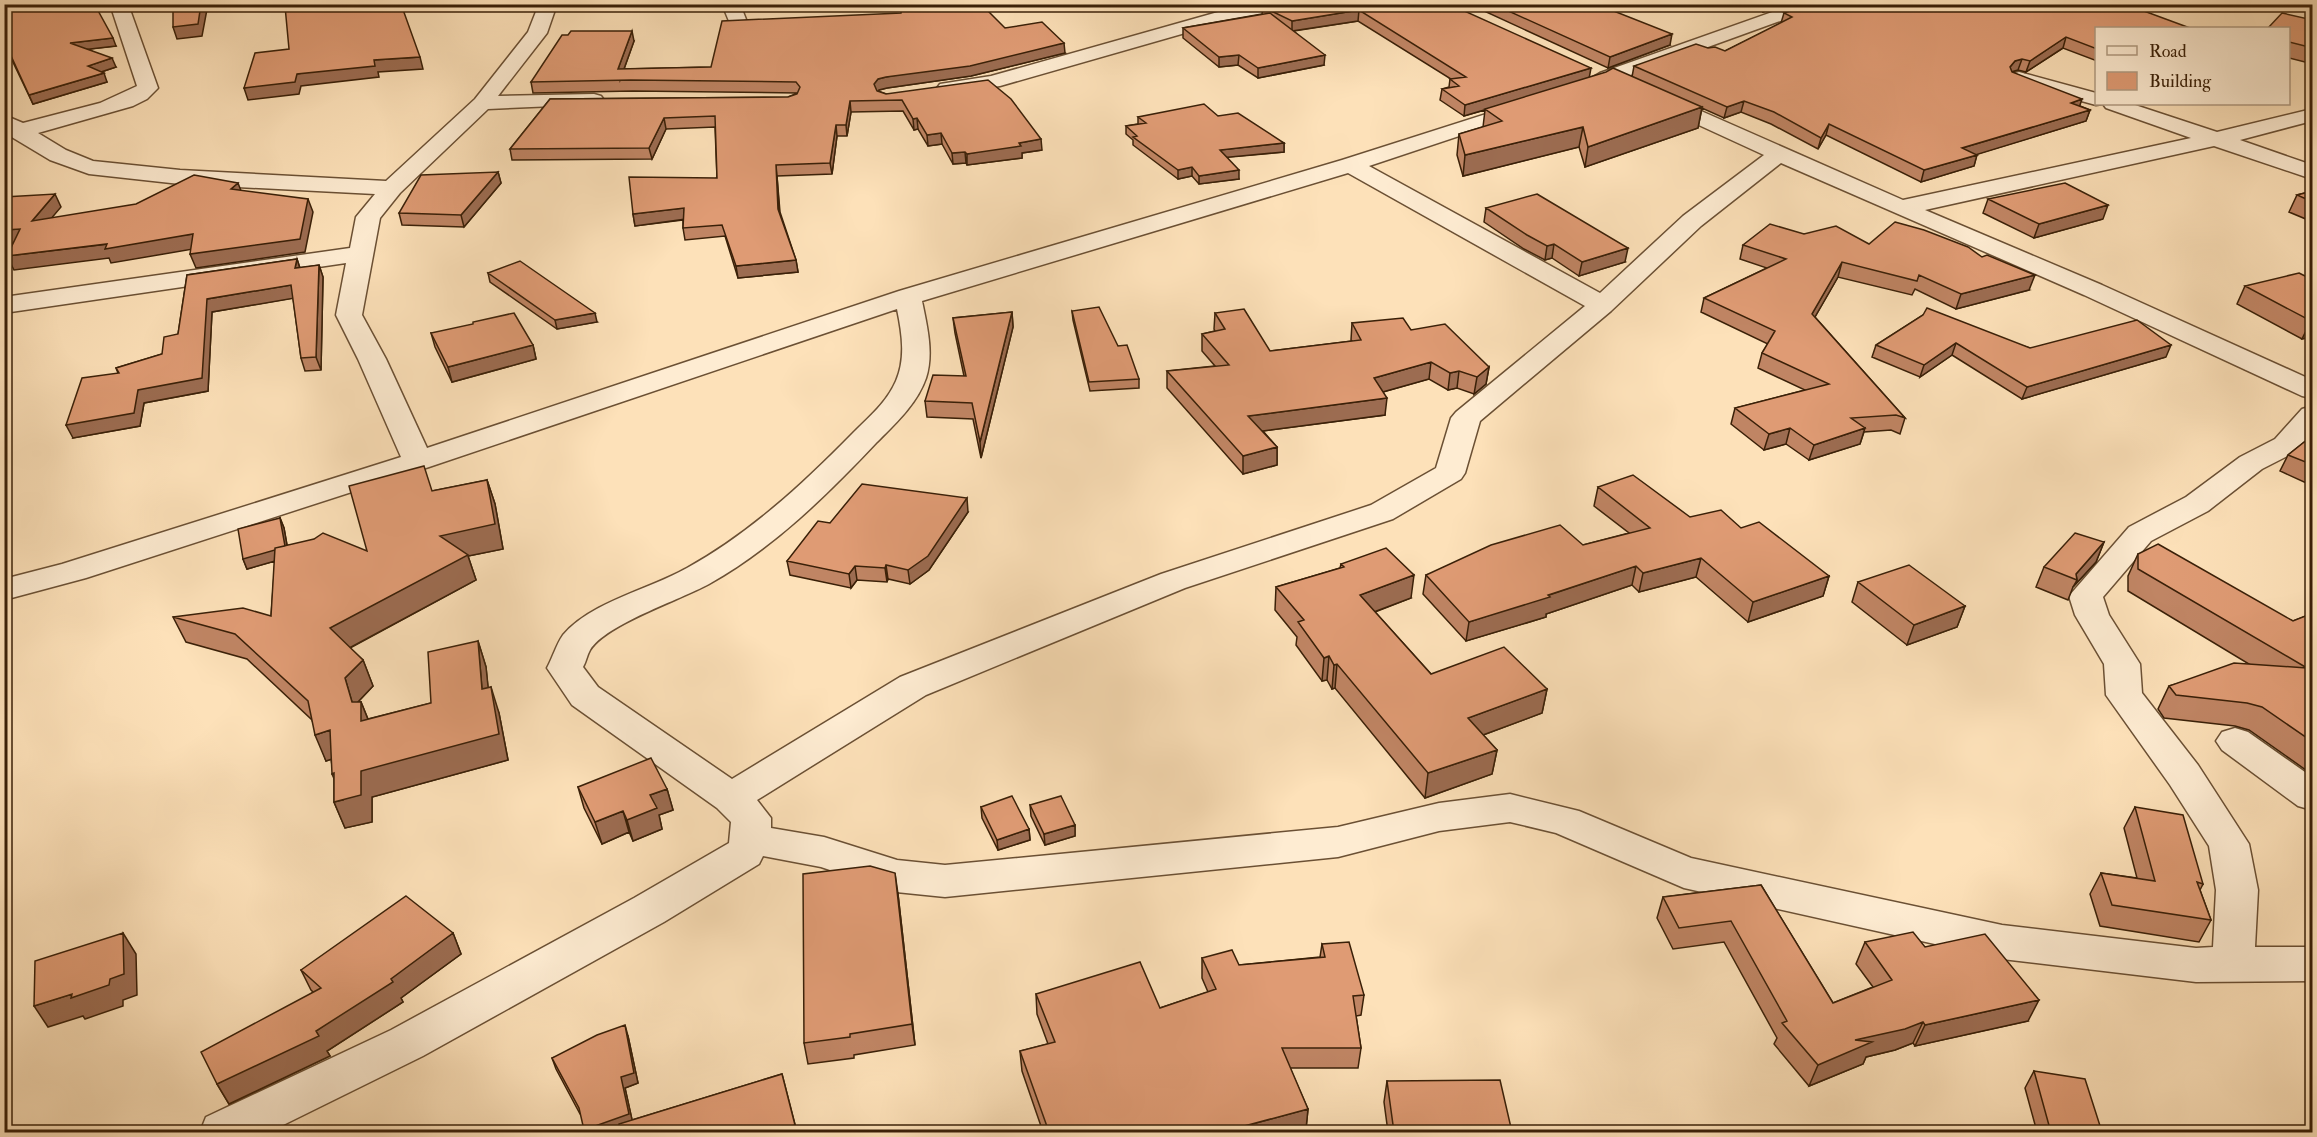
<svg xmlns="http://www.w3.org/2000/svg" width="2317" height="1137" font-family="'IM FELL Double Pica',serif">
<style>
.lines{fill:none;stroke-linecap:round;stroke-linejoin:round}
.minor-casing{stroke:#6b5034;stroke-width:3}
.minor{fill:#feecd2;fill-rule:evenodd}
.wall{fill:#c08564;stroke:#3a2008;stroke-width:1.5}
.shaded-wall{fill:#9c6c51;stroke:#3a2008;stroke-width:1.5}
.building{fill:#df9b74;stroke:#3a2008;stroke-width:1.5}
</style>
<rect width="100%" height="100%" fill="#fde1b9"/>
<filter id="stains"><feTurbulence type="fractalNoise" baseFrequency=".00333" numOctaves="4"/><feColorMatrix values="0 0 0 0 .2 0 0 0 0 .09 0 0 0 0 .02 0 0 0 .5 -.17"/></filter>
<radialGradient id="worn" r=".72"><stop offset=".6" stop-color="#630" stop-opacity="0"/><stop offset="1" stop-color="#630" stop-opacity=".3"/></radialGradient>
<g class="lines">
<defs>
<path id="minor" d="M110,4h18l30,84 -11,11 -14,7 -95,27 28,17 27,11 87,9 206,11 89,-82 53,-67 11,-28h18l-10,29 -49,63 96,-2 7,2 3,4 -3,4 -113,5 -88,84 -20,25 -18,97 24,44 41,89 472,-157 443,-131 185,-59 7,2 4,4 -4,4 -165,55 231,127 83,-77 81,-61 -111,-51 -3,-4 3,-4 7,-2 7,2 236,104 288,-62 -85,-30 -3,-4 -7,1 -84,-23 -3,-4 3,-4 7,-2 77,21v11h36l85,28 95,-23v12l-72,19 72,25v14l-98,-33 -289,64 177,75 210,95v18l-10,-2 -218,-101 -303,-132 -80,63 -90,85 -131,110 -15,52 -4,6 -68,40 -208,69 -259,107 -169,105 14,18v10l53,9 73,23 48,5 393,-38 101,-24 71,-9 69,17 112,47 311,67 194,23 17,-1 3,-57 -7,-44 -39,-61 -64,-90 -2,-31 -29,-49 -6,-19 60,-69 57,-30 54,-40 35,-18 27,-30 10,-3v27l-15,18 -35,18 -54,42 -57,30 -48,56 6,18 31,49 2,29 56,72 51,79 9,46 -3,57h57v34l-116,1 -194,-23 -318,-71 -128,-55 -46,-11 -71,9 -101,26 -393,40 -49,-5 -75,-25 -58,-11 -4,8 -95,58 -241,134 -154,76h-69l6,-15 185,-87 243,-132 95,-55 2,-21 -14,-14 -145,-103 -25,-37c6,-11 9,-23 16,-33 28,-33 87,-46 124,-67 63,-35 116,-84 166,-135 16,-16 34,-31 43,-52 10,-23 6,-48 1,-72l-468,158 -343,111 -82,22v-21l58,-15 339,-107 -43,-98 -22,-44 10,-52 -342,50v-16l346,-49 6,-31 19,-23 -195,-10 -91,-10 -39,-14 -40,-24 -6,-5v-16l19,8 77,-20 37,-17zM1348,173l237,133 -129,106 -5,6 -15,50 -65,37 -210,69 -261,103 -168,102 -134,-92 -15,-20c3,-5 4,-12 7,-17 16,-26 90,-50 119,-66 64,-36 117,-88 167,-141 19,-19 41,-39 50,-65 8,-25 1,-52 -4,-77z
M722,4h18l7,18 -2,4h-14z
M1261,4h46l-2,4 -7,2 -71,11 -227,65 -53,8 -7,-2 -3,-4 3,-4 51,-8 227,-64z
M1795,4h31l-2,4 -47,14 -163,59c-11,9 -24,17 -39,13l-3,-4c3,-5 20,-12 28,-17z
M2235,728l13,4 64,45v33l-14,-4 -76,-56 -6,-9 6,-9z"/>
</defs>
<use href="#minor" class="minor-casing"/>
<use href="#minor" class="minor"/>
</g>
<path class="wall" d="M4,4l78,4 34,38 -27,3 27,18 -15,5 6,10 -74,22 -23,-48 -6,-5z
M1449,4l140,74 43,-1 2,-11 74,-18 17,3 56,-28 3,-10 313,15v33l-34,-13 -37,24 -8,-2 -6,2 68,34 10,4 -4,11 -109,33 -3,12 -53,16 -95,-47 -8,14 -47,-25 -30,-12 -17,6 -22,-10 -4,20 -113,39 -6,-20 -116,29 -6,-21 2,-21 24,-7 2,-17 -21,6 -24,-16 2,-11 7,-2 1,-8h1l-93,-58 -64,10 30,34 -66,13 -20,-13 -19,2 -36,-29v-10l79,-14 1,-7z
M1469,4h127l74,41 -62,23z
M1751,4h35l-23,8z
M2313,20v44l-24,-6v-30z
M1005,28l60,25 -94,23 -84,12 -8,2 -1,1 164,59 -20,3v5l-55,7 -1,-2 -13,1 -11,-20 -14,2 -10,-17 -4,1 -11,-19 -52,1 -4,24h-10l-5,38 -55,2 3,36 16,48 2,12 -60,6 -13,-42 -40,4 -2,-12v-8l-48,6 -2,-12 84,-36 -2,-51 -49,2 -14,30 -140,1 -2,-11 40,-50 238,-2 10,-4 -165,-2 -100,2 -2,-11 103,-41 -10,28 87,-2z
M1218,116l66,27v9l-57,5 12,22 -40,5 -7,-8 -14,3 -45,-34v-5l-7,-6v-8l12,-2v-7z
M498,172l3,11 -37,44 -62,-2 -3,-12z
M2313,191v31l-24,-10 8,-17z
M1988,199l115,20 -69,19 -51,-25z
M1486,208l139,54 -46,14 -27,-18 -7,2 -21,-11 -40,-27z
M1804,234l65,10 160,46 -73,19 -41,-20 -3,6 -74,-18 -23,40 90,101 -5,16 -9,-4 -27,2 -4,12 -51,16 -23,-16 -22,6 -33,-26 4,-16 70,-18 -47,-22 4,-15 6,-9 -67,-32 3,-14 63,-30 -27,-9 3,-14z
M297,259l3,9 19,-3 4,12 -2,93 -16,1 -4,-13 -8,-60 -81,14 -4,79 -64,12 -4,23 -67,12 45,-65 -2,-5 46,-14 16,-20 9,-59z
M488,273l109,49 -40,7 -67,-47z
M2313,280v58l-3,-1 -8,2 -65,-35 8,-18z
M1072,311l46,35 21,33v9l-49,3 -17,-71z
M1012,312l1,15 -32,131 -8,-39 -46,-2 -2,-16 39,-25 -9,-43 -2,-15z
M1215,313l55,38 82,-10 -1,-1 1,-17 59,7 78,37 -3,17 -12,10 -17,-6 -9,2 -19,-11 -46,13 2,23 -122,16 14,16v18l-34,9 -76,-86v-17l48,-5 -13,-15v-17l13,-3 -1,-2z
M1923,315l107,33 136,9 -144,42 -70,-44 -32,22 -48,-20 4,-12z
M431,333l102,12 3,14 -84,23 -17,-35z
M2313,435v51l-33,-15 8,-16z
M487,480l8,24 8,45 -35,7 8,24 -126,68 13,12 10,26 -15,16h3l7,17 63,-16 47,-62 8,26 2,21 11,25 9,47 -136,37v25l-27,6 -11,-26v-23l-3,-20 -5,2 -14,-41 -65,-61 -61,-17 -13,-25 98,-1 4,-55 -28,8 -4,-10 37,-41 4,10 3,17 80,6 65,-60z
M1598,487l92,30 51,11 88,48 -6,20 -75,26 -52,-45 -57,15 -7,-7 -86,29v3l-80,24 -43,-47 3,-19 157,-30 46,-12 -35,-27z
M968,512l-39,58 -19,14 -22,-5 -1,3 -30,-2 -6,8 -61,-13 -3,-14 43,-38z
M2104,542l-8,20 -23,25 -5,13 -32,-13 8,-20z
M2138,554l155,67 20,-8v162l-64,-45 -14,-4 -71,-8 -6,-9 11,-23 80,-22 -121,-73v-15z
M1341,564l70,34 -36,14 56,62 116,15 -5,24 -59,22 14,15 -5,24 -67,24 -90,-110 -3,1 -5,-9 -5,1 -26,-36 1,-8 -22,-27 1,-23 64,-19z
M1858,582l107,24 -8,21 -50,18 -55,-43z
M578,787l89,2 6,21 -14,5 3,14 -29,12 -4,-9 -27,12 -18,-36z
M1030,805l45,20v11l-30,9 -14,-29z
M981,807l48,22 1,11 -32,10 -16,-32z
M2135,807l68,77 -3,6 11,30 -12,22 -99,-16 -10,-32 11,-21 36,5 -13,-50z
M1761,885l72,118 40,-16 -17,-23 9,-22 60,5 103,74 -113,25 -2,-3 -18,7 -29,7 -3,7 -54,22 -35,-42 3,-6 -53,-96 -51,7 -16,-31 6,-21z
M898,894l17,151 -61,10v3l-46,6 -4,-21z
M453,933l8,21 -60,44 2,4 -76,49 3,5 -101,48 -12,-20 96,-92 -2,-2 -10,-20z
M1322,944l42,51 -3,20 -5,1 5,32 -3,20h-68l18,41 -2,20 -11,3h-252l-21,-61 -2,-20 28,-7 -11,-30 -1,-20 124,14 48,-16 -6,-14v-20l37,7 81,-8z
M628,1036l10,47 -13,5 7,32 150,-46 15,58h-177v-3l-40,-15 -24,-45 -4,-11z
M2034,1071l68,61h-65l-12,-44z
M1387,1081l125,51h-124l-4,-30z"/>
<path class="shaded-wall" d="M201,4h7l-6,32 -25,3 -4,-12z
M1764,4h22l-23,8z
M1359,10l-1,11 -66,10v-10z
M632,31l2,10 -14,39 -2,-11z
M1672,34l-2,11 -62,23 2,-11z
M2066,37l-3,11 -37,24 4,-11z
M113,38l3,8 -43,5 -3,-8z
M1064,43l1,10 -94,23 -84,12 -8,2 -4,5 -1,-11 4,-5 8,-2z
M1239,55l-1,10 -19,2v-10z
M1325,55l-1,10 -66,13v-10z
M420,57l3,12 -45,3 1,5 -78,9 -2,8 -51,6 -4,-12 53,-14 77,-14z
M112,58l4,9 -24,8 -4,-9z
M2022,59l-4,11 -7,2 -1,-5 5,-6z
M1591,68l-2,11 -125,37 1,-11z
M104,73l3,9 -74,22 -4,-9z
M2082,99l-4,12 -7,-8z
M850,101l1,11 -4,24 -1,-11z
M1744,101l-3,11 -17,6 3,-11z
M1702,107l-4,21 -113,39 3,-20z
M2090,110l-4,11 -127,39 3,-12z
M664,118l2,11 -14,30 -3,-11z
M917,118l1,11 -4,1 -1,-11z
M1829,124l-3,11 -8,14 3,-11z
M836,125l1,11 -5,38 -2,-11z
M1583,127l-4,20 -116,29 2,-21z
M941,133l1,11 -14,2 -1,-11z
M1041,139l1,11 -20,3v5l-55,7v-11l52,-11z
M1284,143v9l-64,6v-8z
M965,152l1,11 -13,1 -1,-11z
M1977,155l-3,11 -53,16 3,-12z
M776,165l1,11 3,44 -2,-11z
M1192,167v9l-14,3v-9z
M1239,170v9l-40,5v-8z
M498,172l3,11 -37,44 -3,-12z
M238,183l5,13 -12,-7z
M55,194l6,13 -23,27 -6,-13z
M308,199l5,13 -8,40 -109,16 -6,-14z
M2108,205l-5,14 -69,19 5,-14z
M684,208l2,11 -51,7 -2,-12z
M20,229l6,13 -22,2v-14z
M193,234l6,14 -88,15 -2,-5 -95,12 -7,-14z
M1554,244l-2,14 -7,2 2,-14z
M1628,248l-3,14 -46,14 3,-14z
M297,259l4,13 -6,-4z
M796,260l2,12 -60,6 -2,-12z
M1842,262l-4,15 -30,52 4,-15z
M319,265l4,12 -2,93 -5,-13z
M2035,275l-6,15 -73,19 5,-15z
M291,285l4,13 -83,14 -4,79 -64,12 -4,23 -67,12 -7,-13 72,-35 69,-91z
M1012,312l1,15 -32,131 -1,-16z
M595,313l2,9 -40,7 -2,-9z
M2313,320v11l-3,6 -8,2 9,-18z
M1956,343l-4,12 -32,22 4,-12z
M533,345l3,14 -84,23 -4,-15z
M2171,345l-5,12 -144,42 5,-12z
M1431,362l-2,17 -57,16 2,-17z
M1489,367l-3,17 -12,10 3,-17z
M1459,371l-2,17 -9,2 2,-17z
M1387,398l-2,17 -137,18v-17z
M1790,428l-4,16 -22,6 5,-16z
M1865,428l-5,16 -51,16 5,-15z
M1277,447v18l-34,9v-18z
M487,480l8,24 8,45 -35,7 8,24 -136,73 -10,-25 110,-92z
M967,498l1,14 -39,58 -19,14 -2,-14z
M280,518l4,10 5,29 -42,12 -4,-10z
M2104,542l-8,20 -23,25 4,-7 -1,-6z
M1701,558l-5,19 -57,15 4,-19z
M886,565l2,14 -1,3 -2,-14z
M855,566l2,14 -6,8 -2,-14z
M1636,566l-4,19 -86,29v3l-80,24 3,-19z
M1414,575l-3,23 -53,20 2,-23z
M1829,576l-6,20 -75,26 5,-20z
M1965,606l-8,21 -50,18 7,-20z
M478,641l8,26 5,48 -9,-26z
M1329,656l-2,24 -5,1 2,-23z
M363,660l10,26 -17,18 5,-2 10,25v20l-19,-45 -7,-24z
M1337,664l-2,24 -3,1 2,-24z
M491,687l8,26 9,47 -136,37v25l-27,6 -11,-26 9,-2 -11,-26 29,-3z
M1547,689l-5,24 -78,29 4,-24z
M330,730l11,26 -15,5 -11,-26z
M1497,750l-5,24 -67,24 3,-25z
M667,789l6,21 -14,5 3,14 -29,12 -6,-21 23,-25z
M623,811l6,21 -27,12 -7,-22z
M1075,825v11l-30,9 -1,-11z
M1029,829l1,11 -32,10 -1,-10z
M895,873l3,21 17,151 -3,-21z
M123,933l13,21 1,41 -14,5v6l-38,13 -2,-3 -35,11 -14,-21 38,-12 38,-15z
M453,933l8,21 -60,44 2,4 -76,49 3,5 -101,48 -12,-20 99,-53z
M2039,1000l-11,21 -113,25 10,-21z
M1923,1022l-10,21 -18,7 -29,7 -3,7 -54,22 9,-21 37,-25z
M625,1025l3,11 10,47 -13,5 8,36 -22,8h-26l-1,-2 37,-53z
M1308,1109l-2,20 -11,3h-73z
M795,1125l2,7h-23z"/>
<path class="building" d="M4,4h76l2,4 14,-1 17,31 -43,5 42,15 -24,8 16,7 -75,22 -22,-48 -3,-1z
M173,4h28l-3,20 -25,3z
M296,4h20v4l23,-4h62l19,53 -46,3 1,6 -78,8 -2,8 -51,6 11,-35 34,-4 -4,-43z
M902,4h79l24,24 37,-6 22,21 -94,23 -84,11 -8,2 -4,5 3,7 9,3 102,-14 23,19 30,40 -22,4 2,3 -54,8 -2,-2 -13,1 -11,-20 -14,2 -10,-17 -4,1 -11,-19 -52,1 -4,24h-10l-6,38 -54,2 2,44 18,51 -60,6 -14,-41 -39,3 1,-20 -51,6 -4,-37 88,1 -2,-62 -51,2 -15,30 -139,1 40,-50 238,-2 9,-3 3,-7 -4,-5 -165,-2 -100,2 31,-47h6l3,-4h61l-14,38 93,-2 11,-46 179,-8z
M1280,4h169l142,64 -126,37 -23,-16 17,-3 -9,-7 16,-2 -107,-67 -67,11 -29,-14z
M1493,4h103l76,30 -62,23z
M1811,4h314l65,24h-93v21l-31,-12 -36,24 -8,-2 -7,2 -5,6 2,5 70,27 -11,4 19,7 -128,38 15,7 -53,15 -95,-46 -8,14 -47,-26 -30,-11 -17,6 -93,-41 62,-22 12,4 7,-1 10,4 67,-34 -8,-4z
M1270,13l55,42 -67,13 -19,-13 -20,2 -36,-29z
M2282,13l31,7v28l-24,-6v-14h-21z
M1613,68l89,39 -114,40 -5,-20 -118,28 -6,-21 43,-13 -17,-12 121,-37z
M1204,104l14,12 20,-3 46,30 -64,7 19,20 -40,6 -7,-9 -14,3 -45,-33 4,-1 -11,-10 20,-3 -8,-6z
M498,172l-37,43 -62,-2 22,-38z
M194,175l44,8 -7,6 77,10 -8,40 -110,15 3,-20 -88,15 2,-5 -100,12 13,-27 -16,1v-33l51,-3 -23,27 104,-17z
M2065,183l43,22 -69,19 -51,-25z
M2313,191v11l-16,-7z
M1537,194l91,54 -46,14 -28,-18 -7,2 -20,-11 -41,-27z
M1895,222l29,8 44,17 14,10 5,-2 48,20 -74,19 -42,-19 -2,6 -75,-19 -30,52 93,104 -9,-3 -45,3 14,10 -51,17 -24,-17 -21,6 -34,-26 94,-24 -67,-31 13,-22 -71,-33 82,-39 -43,-14 27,-21 34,10 32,-8 33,18z
M297,259l-2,9 24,-3 -3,92 -15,1 -10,-73 -84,14 -5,79 -64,12 -4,23 -68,12 16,-47 37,-5 -3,-5 46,-14 2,-17 14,-3 9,-59z
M520,261l75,52 -40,7 -67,-47z
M2299,273l14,7v40l-2,1 -66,-35z
M1099,307l19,39 9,-1 12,34 -50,3 -17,-71z
M1927,308l103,40 107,-28 34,25 -144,42 -71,-44 -32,22 -48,-20 47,-30z
M1244,309l26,42 91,-11 -9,-17 51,-5 8,12 34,-6 44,43 -12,10 -18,-6 -9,2 -19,-11 -57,16 13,20 -139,18 29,31 -34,9 -76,-85 62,-6 -27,-31 23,-5 -10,-16z
M1012,312l-32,130 -8,-39 -47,-2 8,-26 33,1 -13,-58z
M514,313l19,32 -85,22 -17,-34 42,-9v-2z
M2313,435v30l-25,-10z
M424,466l8,25 55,-11 8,44 -55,12 28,19 -138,73 33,32 -18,18 7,24h9v19l70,-18 -3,-51 50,-11 4,48 9,-2 8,47 -138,37v24l-27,7v-29l-2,1 -2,-44 -15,5 -7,-34 -73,-67 -62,-17 70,-9 28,8 4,-68 39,-9 9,-6 44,18 -18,-65z
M1633,475l57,42 31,-7 20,18 18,-6 70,54 -76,26 -52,-44 -58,15 -7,-7 -88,29 2,2 -81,25 -43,-47 65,-30 69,-20 23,20 67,-17 -52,-41z
M862,484l105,14 -39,58 -20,14 -22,-5 -1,3 -30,-2 -6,8 -62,-13 31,-40 12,2z
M280,518l5,28 -10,2v2l-32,9 -5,-30z
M2075,533l29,9 -28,32 1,6 -33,-13z
M2158,544l135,77 20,-8v129l-51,-35 -15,-4 -71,-8 -7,-9 65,-23 73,5 -169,-99v-15z
M1386,548l28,27 -54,20 71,79 73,-27 43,42 -79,29 29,32 -69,23 -91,-109 -3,1 -5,-9 -5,2 -26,-36 6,-2 -28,-33 68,-20 -3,-3z
M1909,565l56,41 -51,19 -56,-43z
M651,758l16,31 -17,6 7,13 -30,12 -4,-9 -28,11 -17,-35z
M1012,796l17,33 -32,11 -16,-33z
M1061,796l14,29 -31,9 -14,-29z
M2135,807l48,8 20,69 -6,-2 14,38 -99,-15 -11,-32 54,8z
M870,866l25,7 17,151 -62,10v3l-46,6 -1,-169z
M1761,885l72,118 59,-23 -27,-38 48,-10 12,15 60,-13 54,66 -114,25 -2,-3 -18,7 -50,11 17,2 -54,23 -36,-42 5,-2 -56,-100 -52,7 -16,-31z
M406,896l47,37 -62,46 2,3 -77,49 3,5 -102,48 -16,-32 120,-64 -20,-18z
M123,933l1,41 -14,5 -1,6 -38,13 1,-4 -38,12 1,-45z
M1349,942l15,53 -11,1 8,52h-79l26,61 -86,23h-173l-29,-81 35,-9 -19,-48 104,-32 20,46 56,-19 -14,-31 30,-8 7,15 86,-8 -3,-13z
M625,1025l9,48 -13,4 8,37 -45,16 -5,-22 -27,-50 45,-23z
M2034,1071l51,8 17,53h-40l-1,-1 -11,-2z
M782,1074l13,51 -21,7h-154l-1,-8z
M1500,1080l12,52h-118l-7,-51z"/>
<rect width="2317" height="1137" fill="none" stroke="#fde1b9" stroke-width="24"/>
<rect x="6" y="6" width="2305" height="1125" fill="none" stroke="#3a2008" stroke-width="3"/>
<rect x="12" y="12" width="2293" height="1113" fill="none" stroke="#3a2008" stroke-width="1.5"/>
<rect x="2095" y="27" width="195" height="78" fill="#feecd2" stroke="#b09a81" stroke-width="1.5"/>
<rect x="2107" y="46" width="30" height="9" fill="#feecd2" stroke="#b09a81" stroke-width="1.5"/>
<text x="2149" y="57" font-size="18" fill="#3a2008">Road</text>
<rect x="2107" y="72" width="30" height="18" fill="#df9b74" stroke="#b09a81" stroke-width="1.5"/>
<text x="2149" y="87" font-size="18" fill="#3a2008">Building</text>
<rect width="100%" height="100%" filter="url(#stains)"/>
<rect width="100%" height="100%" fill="url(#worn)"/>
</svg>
